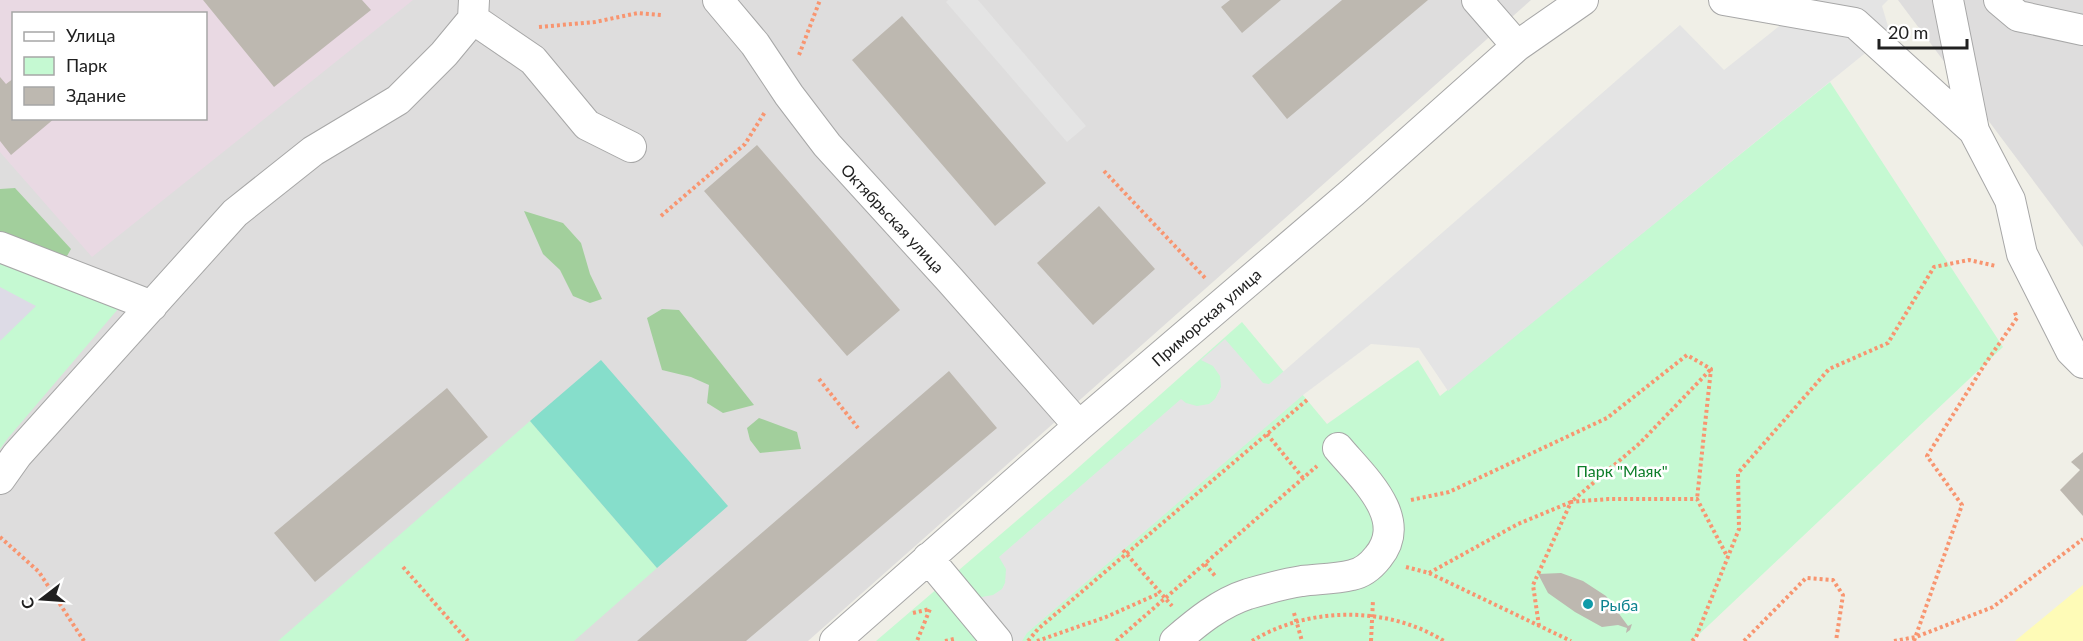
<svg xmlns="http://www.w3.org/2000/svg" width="2083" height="641" font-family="Lato,sans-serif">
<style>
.residential{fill:#dedddd;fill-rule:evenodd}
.industrial{fill:#e9d9e3;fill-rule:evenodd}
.forest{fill:#a2cf9c}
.sand{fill:#fefbb7}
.park{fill:#c5f9d2}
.pitch{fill:#86decb}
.parking{fill:#e4e4e4}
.plaza{fill:#dddbe6}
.building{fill:#bdb8b0}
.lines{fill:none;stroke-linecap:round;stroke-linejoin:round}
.minor-casing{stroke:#a7a7a7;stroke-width:32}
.path{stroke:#f89570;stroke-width:4;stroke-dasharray:3 3;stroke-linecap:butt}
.minor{stroke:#fff;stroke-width:30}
.culture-dot{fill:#0f9aa8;stroke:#fff;stroke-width:2}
.labels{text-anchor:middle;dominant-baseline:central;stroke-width:5;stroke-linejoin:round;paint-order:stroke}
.street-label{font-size:16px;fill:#202020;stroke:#fff}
.park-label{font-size:16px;fill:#0e7e2a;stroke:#fff}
.culture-label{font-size:16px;fill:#0d838f;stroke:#fff;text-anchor:start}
</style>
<rect width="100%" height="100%" fill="#f0efe7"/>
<path class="residential" d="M0,0h1531l-723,641h-808zM14,14h192v104h-192z
M1898,0h185v247z"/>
<path class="industrial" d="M0,0h413l-321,257 -92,-105zM14,14h192v104h-192z"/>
<path class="forest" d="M15,188l56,61 -8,14 -63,-24v-50z
M524,211l39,12 18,20 9,31 12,25 -12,4 -17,-7 -13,-26 -17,-16z
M662,309l17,1 75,95 -31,8 -16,-10 2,-18 -18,-8 -29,-7 -15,-52z
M759,418l38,14 4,17 -41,4 -10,-13 -3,-12z"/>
<path class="sand" d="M2083,585v56h-68z"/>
<path class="park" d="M1830,82l173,265 -311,294h-816l194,-166 172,-153 85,102 91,-64 22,36z
M0,261l118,48 -110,129 -8,11z
M530,421l127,147 -83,73h-296z"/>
<path class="pitch" d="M601,360l127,146 -71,62 -127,-147z"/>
<path class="parking" d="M948,0h30l108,126 -19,16 -121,-140z
M1812,0h76l-6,6 8,27 -442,358 -29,-43 -48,-4 -68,51 -276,238 -5,8h-8l-37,-45 5,1 11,-2 9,-6 3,-6 1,-14 -7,-12 182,-158 5,4 11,3 12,-2 6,-5 6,-12 -1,-11 -7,-10 -12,-6 24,-21 38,44 6,1 411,-359 44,45z"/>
<path class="plaza" d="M0,287l36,19 -36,35z"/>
<path class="building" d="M203,0h159l9,10 -97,77z
M1230,0h51l-39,33 -21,-26z
M1342,0h86l-141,119 -35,-43z
M902,16l144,167 -51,43 -143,-166z
M0,77l6,7 8,-6v40h41l-44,37 -11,-14z
M757,145l143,165 -53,46 -143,-165z
M1099,206l56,63 -62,56 -56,-62z
M949,371l48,57 -251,213h-109z
M447,388l41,49 -173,145 -41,-49z
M2083,452v64l-23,-26 20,-20 -9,-8z
M1561,573l22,8 23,15 22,30 4,-2 -2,6 -4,3 1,-5 -9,-3 -16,2 -27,-15 -27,-19 -10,-19z"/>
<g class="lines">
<defs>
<path id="minor" d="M718,0l37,44 34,51 38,50 123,135 129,146
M1477,0l40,46
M1724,0l131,23 119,108
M1948,0l26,131 36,69 12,54 49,97 12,12
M1999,0l19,16 65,14
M473,19l60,41 54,65 44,22
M0,247l152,59
M0,479l17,-24 218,-242 78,-62 85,-51 46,-46 29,-35 1,-19
M928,558l69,83
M835,641l244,-215 274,-234 164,-146 66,-46
M1175,641c22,-19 45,-38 73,-47 17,-5 35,-10 54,-13 16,-2 33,-2 50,-6 10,-2 19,-9 26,-18 32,-39 -16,-80 -40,-109"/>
</defs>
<use href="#minor" class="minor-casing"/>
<path class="path" d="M539,27l56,-5 43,-9 24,2
M799,55l21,-55
M1104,171l103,109
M661,216l84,-72 20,-32
M819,379l39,49
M1267,434l36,44
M1411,500l38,-8 158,-74 80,-63 24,14 -14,130
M0,537l39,35 45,69
M1123,550l49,56
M1205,564l11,13
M403,567l65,74
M1406,567l23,6 142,68
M1429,573l89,-49 53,-22 69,-59 70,-73
M913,613l17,-4 -13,32
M1294,613l8,28
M1539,626l-6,-41 38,-83 37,-3h89l30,57
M945,641l9,-2 -1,2
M1028,641l10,-12 269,-229
M1037,641l69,-24 54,-24
M1116,641l201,-175
M1252,641c57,-35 136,-35 192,0
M1371,641l2,-41
M1692,641l4,-4 43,-108 -1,-56 91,-104 59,-26 46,-76 35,-7 27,6
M1744,641l62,-63 27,2 10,15 -7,46
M1894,641l22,-4 77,-30 90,-68
M1914,641l48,-136 -35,-49 58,-92 32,-46 -3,-8"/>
<use href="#minor" class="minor"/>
</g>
<circle class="culture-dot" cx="1588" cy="604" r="6"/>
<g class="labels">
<g class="street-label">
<text transform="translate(893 218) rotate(47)">Октябрьская улица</text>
<text transform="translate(1206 317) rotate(-41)">Приморская улица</text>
</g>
<g class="park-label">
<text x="1622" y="470">Парк "Маяк"</text>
</g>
<g class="culture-label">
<text x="1600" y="604">Рыба</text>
</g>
</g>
<rect x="12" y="12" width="195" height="108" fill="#ffffff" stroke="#a6a6a6" stroke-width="1.5"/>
<rect x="24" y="32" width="30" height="9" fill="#ffffff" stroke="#a6a6a6" stroke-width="1.5"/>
<text x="66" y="42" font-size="18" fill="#202020">Улица</text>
<rect x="24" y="57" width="30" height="18" fill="#c5f9d2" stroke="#a6a6a6" stroke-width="1.5"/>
<text x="66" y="72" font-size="18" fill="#202020">Парк</text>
<rect x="24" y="87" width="30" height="18" fill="#bdb8b0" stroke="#a6a6a6" stroke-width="1.5"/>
<text x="66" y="102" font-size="18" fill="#202020">Здание</text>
<g transform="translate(42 599) rotate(253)" stroke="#ffffff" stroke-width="4.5" paint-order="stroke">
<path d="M0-4.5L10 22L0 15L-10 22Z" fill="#202020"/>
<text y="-9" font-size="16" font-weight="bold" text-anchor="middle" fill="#202020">С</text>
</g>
<path d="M1879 39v9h88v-9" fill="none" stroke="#202020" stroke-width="3"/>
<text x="1888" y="39" font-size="18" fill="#202020" stroke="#ffffff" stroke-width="4.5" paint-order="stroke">20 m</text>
</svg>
